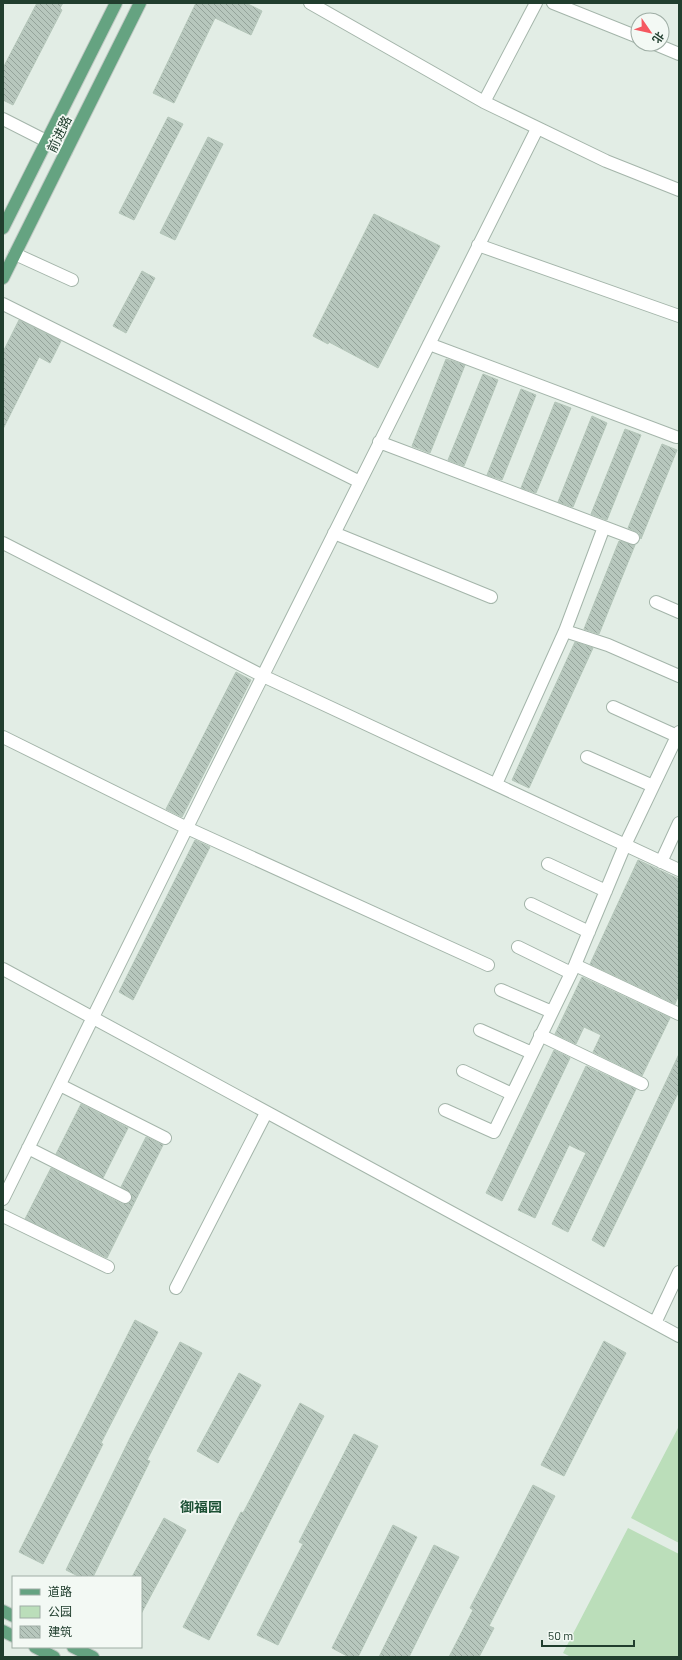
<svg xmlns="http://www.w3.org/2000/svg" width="682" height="1660" font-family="Barlow,'Noto Sans SC',sans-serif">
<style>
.park{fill:#bbdeba}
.building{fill:url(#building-back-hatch);stroke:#b4c6b9}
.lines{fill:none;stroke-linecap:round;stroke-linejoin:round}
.minor-casing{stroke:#a4b5aa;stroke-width:14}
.major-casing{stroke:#c1c9c4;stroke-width:14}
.minor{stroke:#fff;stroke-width:12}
.major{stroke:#65a381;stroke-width:12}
.labels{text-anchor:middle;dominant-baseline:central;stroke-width:3.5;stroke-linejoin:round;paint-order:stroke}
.street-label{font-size:13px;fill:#213e2e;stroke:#f3f9f4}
.neighbourhood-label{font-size:14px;font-weight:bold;fill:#1d5135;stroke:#f3f9f4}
</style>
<defs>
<pattern id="building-back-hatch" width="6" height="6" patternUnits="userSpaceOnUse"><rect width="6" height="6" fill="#b7c7bd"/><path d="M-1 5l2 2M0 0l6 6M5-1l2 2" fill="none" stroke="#94a39a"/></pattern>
</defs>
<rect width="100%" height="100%" fill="#e2ede5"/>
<path class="park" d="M679,1426v117l-48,-25z
M628,1528l51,26v103h-108l-8,-4z"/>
<path class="building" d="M37,3h26l-3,5 2,2 -49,95 -10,-5v-32z
M196,3h50l16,8 -11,24 -36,-17 -41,85 -21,-10z
M168,117l15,7 -49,96 -15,-7z
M208,137l15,7 -48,96 -15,-7z
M374,214l66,32 -62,122 -49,-26 -1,2 -15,-8z
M142,271l13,7 -29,55 -13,-7z
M19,320l42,21 -11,22 -11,-6 -36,72v-77z
M446,359l19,6 -35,88 -18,-7z
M483,374l15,6 -34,86 -16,-6z
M521,389l15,6 -34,85 -15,-5z
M555,402l16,6 -35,85 -15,-5z
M592,416l15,7 -34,84 -15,-5z
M625,429l16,6 -34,85 -16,-6z
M662,444l15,6 -36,89 -2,-6 -11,-5z
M619,541l16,4 -36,89 -15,-5z
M575,642l18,6 -64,140 -17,-8z
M236,672l15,8 -69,137 -16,-8z
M195,840l15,7 -77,153 -14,-8z
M638,860l41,19v115l-4,10 -85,-40z
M582,977l88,41 -28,58 -49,-24 8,-17 -17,-8 -8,17 -21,-10z
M554,1050l16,8 -68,143 -16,-8z
M679,1054v37l-75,156 -12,-7z
M586,1066l50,23 -68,143 -16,-8 34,-71 -17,-8 -34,73 -17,-8z
M81,1104l47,24 -25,50 -47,-24z
M146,1137l17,8 -56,113 -82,-39 26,-51 71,36 7,-1 3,-6 -1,-4 -10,-6z
M135,1320l23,12 -57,111 2,1 -60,120 -24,-12z
M604,1341l22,12 -62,123 -23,-11z
M180,1342l22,11 -55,107 3,1 -57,116h-13l-14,-7 64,-132z
M239,1373l22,12 -43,78 -21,-12z
M300,1403l24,13 -115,224 -26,-13 58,-115 2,1z
M354,1434l24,12 -100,199 -21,-10 46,-91 -4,-2z
M533,1485l22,11 -66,130 5,2 -15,29h-30l24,-47 -3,-2z
M164,1518l22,12 -45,84v-37h-9z
M393,1525l24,12 -59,120h-9l-17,-9z
M434,1545l25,12 -26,51 -24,49h-30z"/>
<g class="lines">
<defs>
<path id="minor" d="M310,3l174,99 122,59 73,29
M553,3l85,34
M655,44l24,10
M484,102l52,-99
M3,119l63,32
M478,245l201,71
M15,254l57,26
M3,304l357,178
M429,344l247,93
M379,442l254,96
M334,533l157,64
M3,543l260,133 416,194
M656,602l23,10
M565,631l43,14 71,31
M613,707l64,29
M3,737l184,91 301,137
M587,757l66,29
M496,784l69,-153 39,-104
M661,862l18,-39
M548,864l58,27
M531,904l58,28
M518,947l53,26
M575,965l104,49
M3,969l676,367
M501,990l51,22
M480,1030l52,23
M540,1035l102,49
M463,1071l49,23
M60,1085l105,53
M445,1110l49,22 81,-167 50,-120 54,-113
M28,1148l97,49
M3,1199l209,-422 325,-648
M3,1216l105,51
M176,1288l90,-175
M655,1323l24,-51"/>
<path id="major" d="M3,228l113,-225
M3,278l137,-275
M3,1611l10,5
M3,1631l10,5
M35,1647l19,10
M73,1647l20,10"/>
</defs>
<use href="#minor" class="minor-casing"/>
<use href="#major" class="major-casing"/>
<use href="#minor" class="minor"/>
<use href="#major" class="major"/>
</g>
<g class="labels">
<g class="street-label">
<text transform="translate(59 134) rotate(-64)">前进路</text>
</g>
<g class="neighbourhood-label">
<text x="201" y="1506">御福园</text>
</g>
</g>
<rect width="682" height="1660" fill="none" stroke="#213e2e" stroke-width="8"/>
<rect x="12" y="1576" width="130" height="72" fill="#f3f9f4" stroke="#9faea5"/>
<rect x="20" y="1589" width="20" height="6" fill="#65a381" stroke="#9faea5"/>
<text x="48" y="1596" font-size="12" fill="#213e2e">道路</text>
<rect x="20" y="1606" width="20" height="12" fill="#bbdeba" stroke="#9faea5"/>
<text x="48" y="1616" font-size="12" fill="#213e2e">公园</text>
<rect x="20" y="1626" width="20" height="12" fill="url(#building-back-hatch)" stroke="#9faea5"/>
<text x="48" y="1636" font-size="12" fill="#213e2e">建筑</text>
<g transform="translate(650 32) rotate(124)"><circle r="19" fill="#f3f9f4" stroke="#9faea5"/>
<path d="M0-3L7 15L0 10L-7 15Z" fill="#f55860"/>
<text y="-6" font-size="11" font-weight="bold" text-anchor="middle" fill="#213e2e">北</text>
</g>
<path d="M542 1640v6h92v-6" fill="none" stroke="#213e2e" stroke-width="2"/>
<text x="548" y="1640" font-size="12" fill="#213e2e" stroke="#f3f9f4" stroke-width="3" paint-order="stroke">50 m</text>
</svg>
